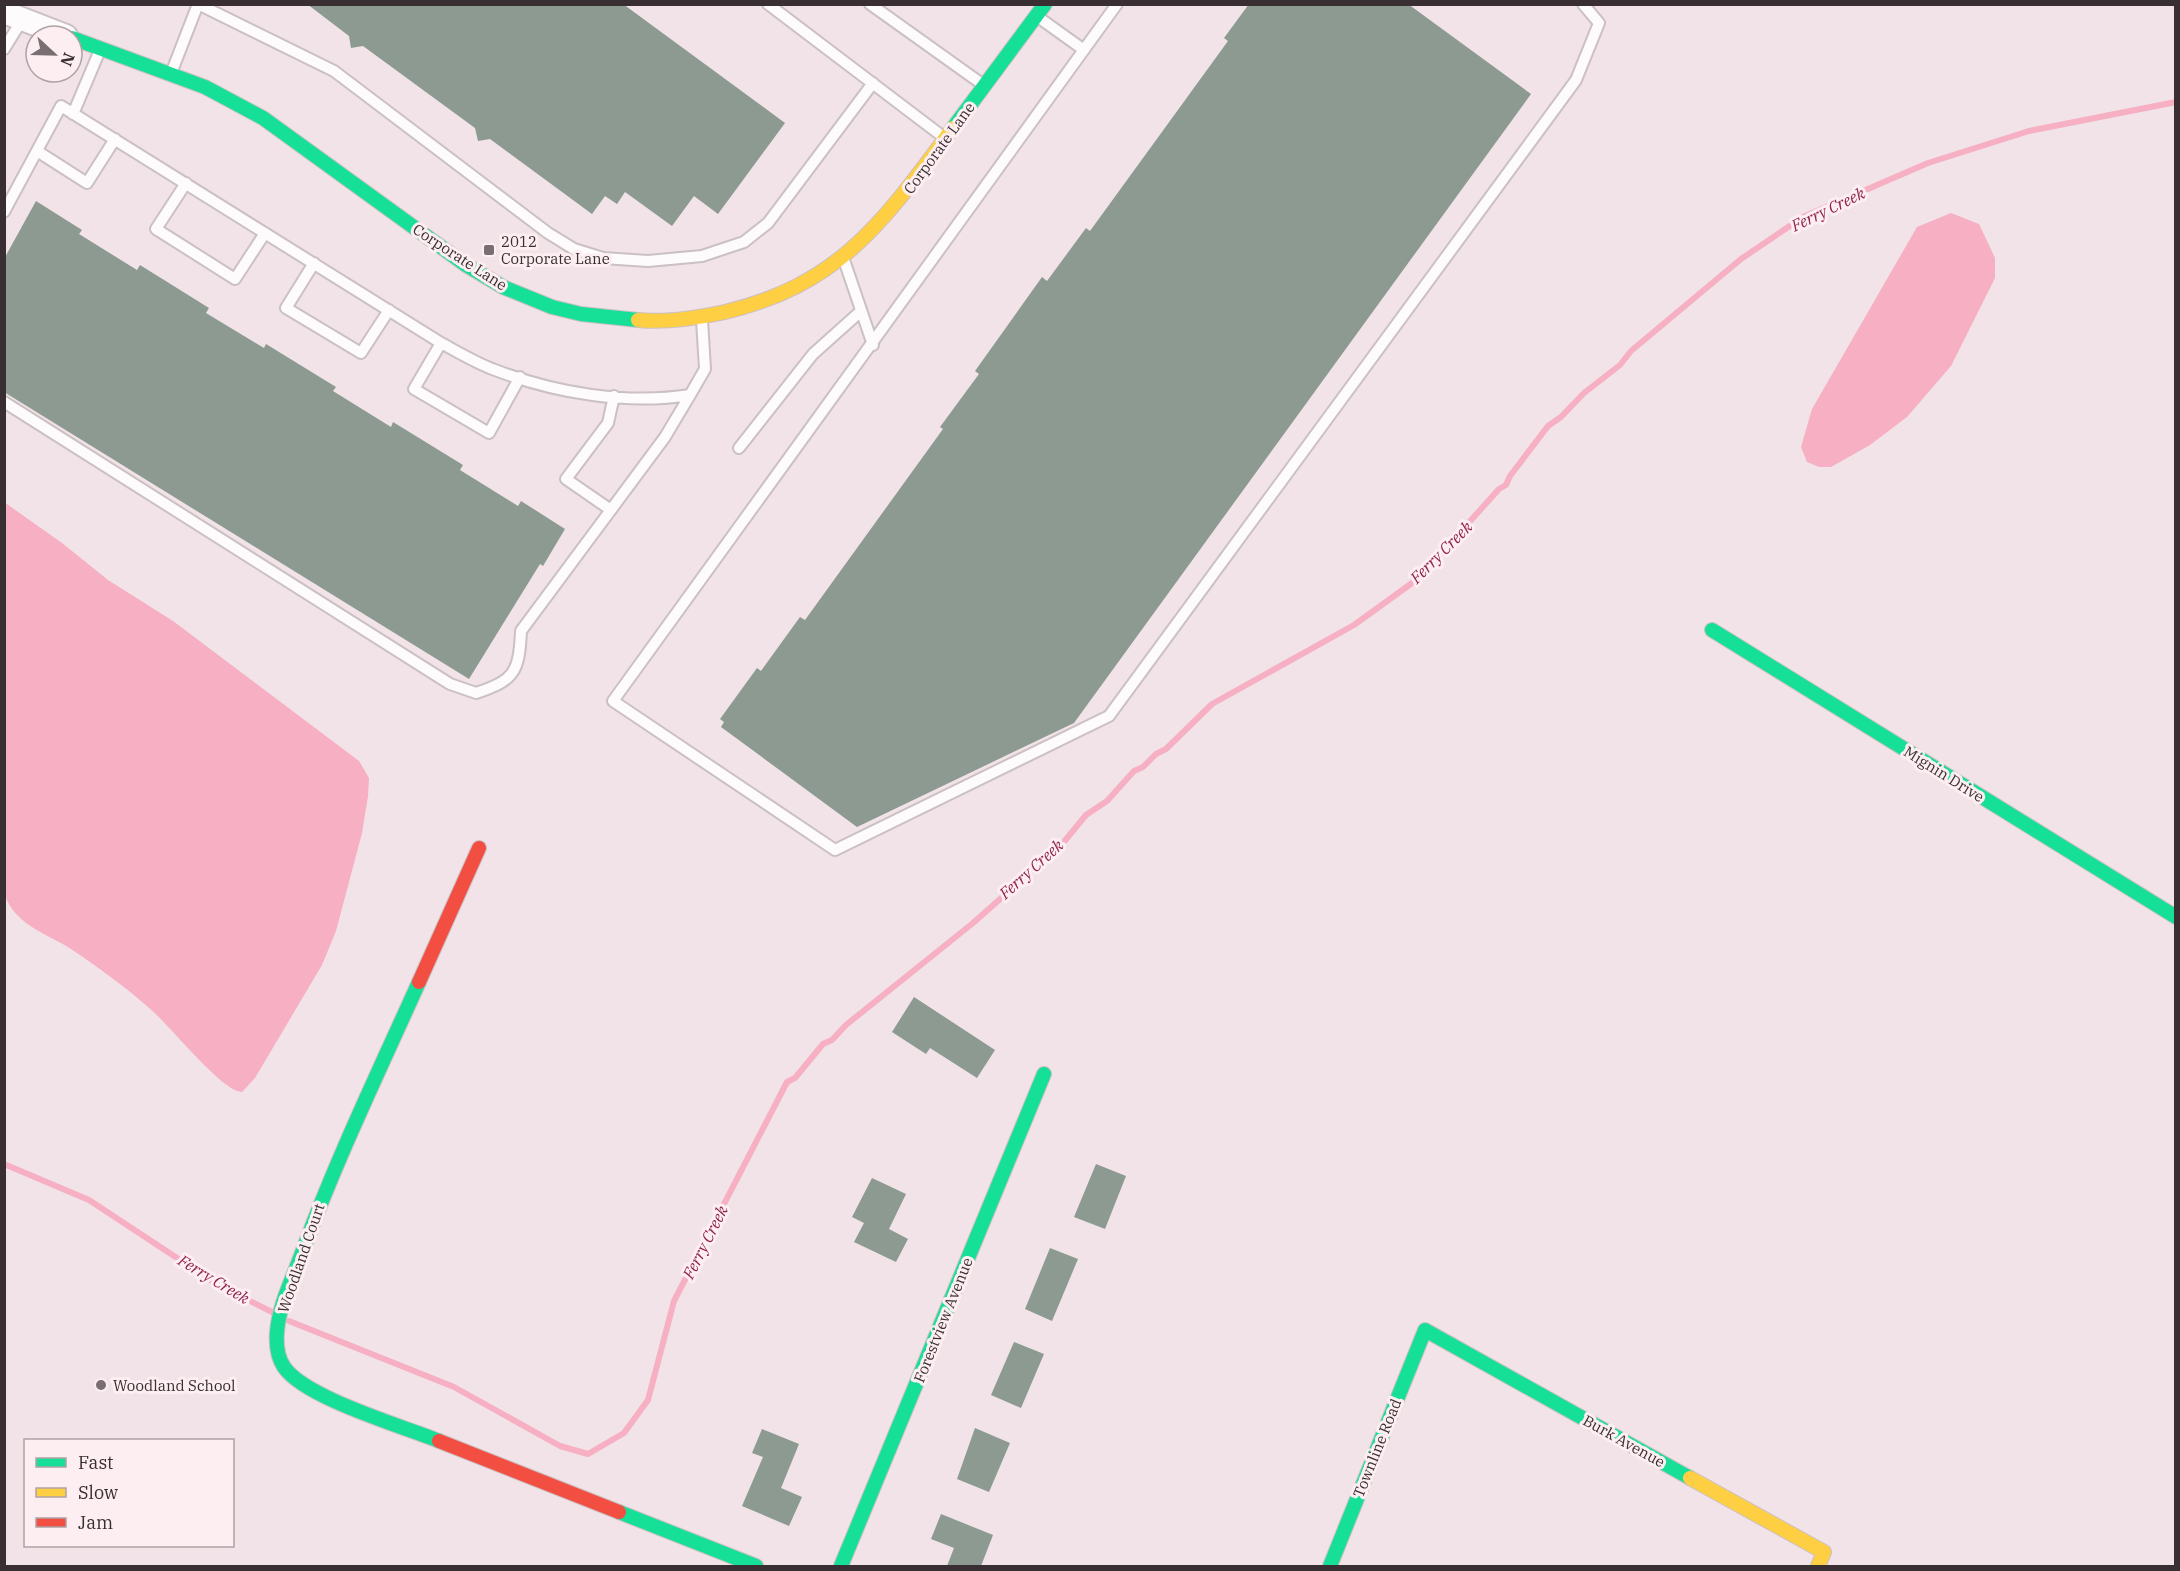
<svg xmlns="http://www.w3.org/2000/svg" width="2180" height="1571" font-family="'IBM Plex Serif',serif">
<style>
.water{fill:#f6afc3}
.lines{fill:none;stroke-linecap:round;stroke-linejoin:round}
.stream{stroke:#f6afc3;stroke-width:6}
.building{fill:#8c9a92}
.lane-casing{stroke:#cbc0c3;stroke-width:14}
.street-casing{stroke:#cbc0c3;stroke-width:26}
.fast-casing{stroke:#cbc0c3;stroke-width:16}
.slow-casing{stroke:#cbc0c3;stroke-width:16}
.jam-casing{stroke:#cbc0c3;stroke-width:16}
.lane{stroke:#fdfbfb;stroke-width:10}
.street{stroke:#fdfbfb;stroke-width:22}
.fast{stroke:#16e098;stroke-width:14}
.slow{stroke:#ffcf43;stroke-width:14}
.jam{stroke:#f24e42;stroke-width:14}
.poi-dot{fill:#796e71;stroke:#fdeef1;stroke-width:2}
.labels{text-anchor:middle;dominant-baseline:central;stroke-width:6;stroke-linejoin:round;paint-order:stroke}
.street-label{font-size:15px;fill:#392f32;stroke:#fdeef1}
.poi-label{font-size:15px;fill:#392f32;stroke:#fdeef1;text-anchor:start}
.water-label{font-size:16px;font-style:italic;fill:#90224e;stroke:#fdeef1}
</style>
<rect width="100%" height="100%" fill="#f1e3e7"/>
<path class="water" d="M1951,213l28,11 16,34v20l-44,88 -44,51 -37,28 -39,22h-12l-12,-5 -6,-15 11,-38 105,-182z
M4,502l58,41 46,37 65,41 186,140 10,17 -1,18 -6,37 -26,98 -14,34 -67,113 -13,14c-21,-1 -73,-68 -94,-85 -24,-21 -50,-40 -77,-58 -25,-16 -54,-23 -66,-53z"/>
<g class="lines">
<path class="stream" d="M4,1164l85,36 129,85 54,27
M289,1321l165,66 106,59 28,8 36,-21 24,-33 26,-99 113,-219 8,-4 28,-34 9,-4 14,-15 127,-102 43,-38 6,-10 9,-5 15,-16 17,-11 23,-28 21,-14 27,-30 9,-4 13,-13 10,-5 46,-45 142,-79 65,-47 80,-89 7,-4 4,-9 38,-50 13,-9 23,-24 36,-28 11,-14 110,-92 62,-42 125,-54 101,-32 147,-29"/>
</g>
<path class="building" d="M307,4h316l162,119 -67,91 -24,-18 -22,30 -47,-34 -8,12 -12,-8 -13,18 -102,-75 -12,2 -3,-13 -112,-82 -12,2 -2,-12z
M1249,4h159l123,90 -457,629 -217,104 -136,-100 3,-5 -4,-3 37,-51 4,3 39,-54 5,3 138,-191 -3,-2 39,-53 -4,-3 30,-42 37,-52 5,4 39,-53 4,3 138,-190 -4,-3z
M36,201l46,29 -3,4 58,36 3,-5 69,43 -3,5 58,35 2,-4 70,43 -3,4 58,36 2,-5 70,43 -3,5 58,36 3,-5 44,28 -22,37 -3,-2 -71,115 -465,-287v-133z
M914,997l81,53 -18,28 -47,-30 -4,6 -34,-22z
M1096,1164l30,12 -21,53 -31,-12z
M872,1178l34,16 -17,35 19,10 -12,23 -42,-20 10,-19 -12,-6z
M1050,1248l28,11 -26,62 -27,-12z
M1014,1342l30,12 -23,54 -30,-13z
M975,1428l35,15 -21,49 -32,-13z
M762,1429l37,15 -18,44 21,9 -13,29 -47,-20 21,-49 -11,-4z
M941,1514l52,21 -12,31h-34l7,-18 -23,-9z"/>
<g class="lines">
<defs>
<path id="lane" d="M198,4l136,67 214,162 26,16 29,9 45,3 54,-5 42,-14 24,-19 105,-140
M768,4l174,132
M870,4l112,80
M1117,4l-504,697 222,149 274,-134 467,-636 23,-57 -16,-19
M1038,17l46,33
M4,49l18,-29
M172,71l26,-67
M73,114l27,-64
M37,151l50,32 28,-44
M186,183l-30,46 79,50 30,-46
M4,212l57,-106 380,237c17,9 35,20 54,27 60,23 131,35 195,25l15,-26 -3,-49
M844,260l29,85
M314,263l-28,45 75,45 28,-43
M441,343l-27,46 75,44 31,-56
M4,402l446,282 26,9c39,-13 43,-21 45,-62l144,-194 25,-42
M739,448l74,-94 48,-43
M611,510l-45,-31 42,-56 6,-27"/>
<path id="street" d="M4,12l62,24"/>
<path id="fast" d="M72,38l133,49 58,31 203,147 37,22 49,20 29,7 57,6
M953,128l92,-124
M1712,630l464,287
M419,982c-40,89 -82,176 -116,268 -9,26 -24,54 -26,82 -1,12 1,26 7,35 21,31 118,59 155,74
M619,1512l137,54
M841,1566l203,-492
M1330,1566l95,-236 265,148"/>
<path id="slow" d="M638,320c28,3 59,-2 87,-8 117,-28 160,-93 228,-184
M1690,1478l134,74 -6,14"/>
<path id="jam" d="M419,982l60,-134
M439,1441l180,71"/>
</defs>
<use href="#lane" class="lane-casing"/>
<use href="#street" class="street-casing"/>
<use href="#fast" class="fast-casing"/>
<use href="#slow" class="slow-casing"/>
<use href="#jam" class="jam-casing"/>
<use href="#lane" class="lane"/>
<use href="#street" class="street"/>
<use href="#fast" class="fast"/>
<use href="#slow" class="slow"/>
<use href="#jam" class="jam"/>
</g>
<g class="poi-dot">
<rect x="483" y="244" width="12" height="12" rx="3"/>
<circle cx="101" cy="1385" r="6"/>
</g>
<g class="labels">
<g class="street-label">
<text transform="translate(939 148) rotate(-54)">Corporate Lane</text>
<text transform="translate(460 257) rotate(33)">Corporate Lane</text>
<text transform="translate(1944 774) rotate(32)">Mignin Drive</text>
<text transform="translate(301 1258) rotate(-71)">Woodland Court</text>
<text transform="translate(943 1320) rotate(-68)">Forestview Avenue</text>
<text transform="translate(1624 1441) rotate(29)">Burk Avenue</text>
<text transform="translate(1377 1448) rotate(-68)">Townline Road</text>
</g>
<g class="poi-label">
<text x="501" y="241">2012<tspan x="501" dy="17">Corporate Lane</tspan></text>
<text x="113" y="1385">Woodland School</text>
</g>
<g class="water-label">
<text transform="translate(1828 209) rotate(-26)">Ferry Creek</text>
<text transform="translate(1441 552) rotate(-45)">Ferry Creek</text>
<text transform="translate(1031 869) rotate(-42)">Ferry Creek</text>
<text transform="translate(705 1242) rotate(-63)">Ferry Creek</text>
<text transform="translate(214 1279) rotate(31)">Ferry Creek</text>
</g>
</g>
<rect width="2180" height="1571" fill="none" stroke="#392f32" stroke-width="12"/>
<rect x="24" y="1439" width="210" height="108" fill="#fdeef1" stroke="#afa2a5" stroke-width="1.5"/>
<rect x="36" y="1458" width="30" height="9" fill="#16e098" stroke="#afa2a5" stroke-width="1.5"/>
<text x="78" y="1469" font-size="18" fill="#392f32">Fast</text>
<rect x="36" y="1488" width="30" height="9" fill="#ffcf43" stroke="#afa2a5" stroke-width="1.5"/>
<text x="78" y="1499" font-size="18" fill="#392f32">Slow</text>
<rect x="36" y="1518" width="30" height="9" fill="#f24e42" stroke="#afa2a5" stroke-width="1.5"/>
<text x="78" y="1529" font-size="18" fill="#392f32">Jam</text>
<g transform="translate(54 54) rotate(112)"><circle r="28" fill="#fdeef1" stroke="#afa2a5" stroke-width="1.5"/>
<path d="M0-4.5L10 22L0 15L-10 22Z" fill="#796e71"/>
<text y="-9" font-size="16" font-weight="bold" text-anchor="middle" fill="#392f32">N</text>
</g>
</svg>
